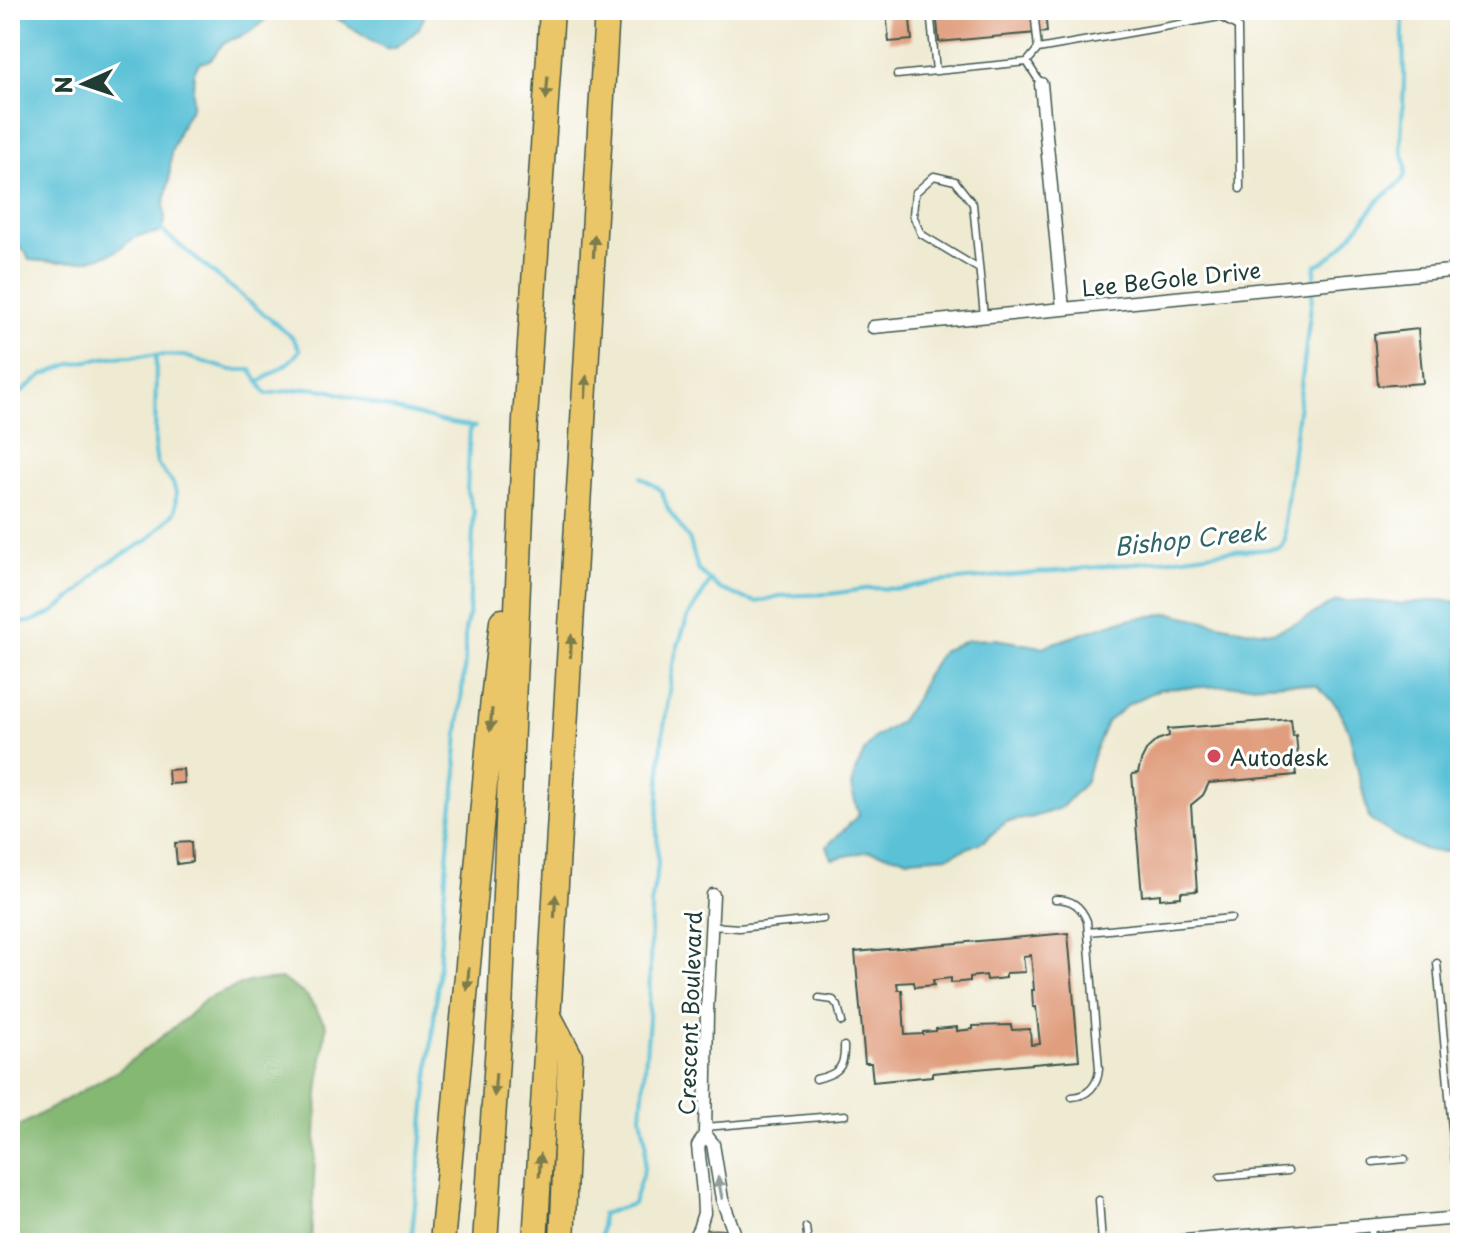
<svg xmlns="http://www.w3.org/2000/svg" width="1470" height="1253" font-family="'Playpen Sans',sans-serif">
<style>
.forest{fill:#85b873;stroke:#527a54;stroke-width:2}
.water{fill:#5ac1d7;stroke:#3c7f86;stroke-width:2}
.lines{fill:none;stroke-linecap:round;stroke-linejoin:round}
.stream{stroke:#5ac1d7;stroke-width:4}
.building{fill:#e09e7e;fill-rule:evenodd}
.lane-casing{stroke:#3e574c;stroke-width:9}
.street-casing{stroke:#3e574c;stroke-width:15}
.secondary-casing{stroke:#3e574c;stroke-width:21}
.highway-casing{stroke:#3e574c;stroke-width:27}
.lane{stroke:#fff;stroke-width:6}
.street{stroke:#fff;stroke-width:12}
.secondary{stroke:#f7e8c3;stroke-width:18}
.highway{stroke:#ebc669;stroke-width:24}
.oneway{fill:#7b7b4c}
.oneway2{fill:#8f9e9a}
.poi-dot{fill:#d1495b;stroke:#fff;stroke-width:3}
.labels{text-anchor:middle;dominant-baseline:central;stroke-width:6;stroke-linejoin:round;paint-order:stroke}
.street-label{font-size:22px;fill:#1f3d34;stroke:#fff}
.poi-label{font-size:22px;fill:#1f3d34;stroke:#fff;text-anchor:start}
.water-label{font-size:24px;font-style:italic;fill:#316565;stroke:#fff}
</style>
<rect width="100%" height="100%" fill="#fff"/>
<filter id="ink" filterUnits="userSpaceOnUse"><feTurbulence type="fractalNoise" baseFrequency=".0125" numOctaves="2"/><feDisplacementMap in="SourceGraphic" scale="16" xChannelSelector="R" yChannelSelector="G"/><feConvolveMatrix kernelMatrix="1 2 1 2 8 2 1 2 1" color-interpolation-filters="sRGB"/></filter>
<filter id="wash" filterUnits="userSpaceOnUse"><feTurbulence type="fractalNoise" baseFrequency=".006" numOctaves="4" result="noise"/><feDisplacementMap in="SourceGraphic" scale="32" xChannelSelector="R" yChannelSelector="G"/><feGaussianBlur stdDeviation="1.8" result="paint"/><feColorMatrix in="noise" values="0 0 0 0 0 0 0 0 0 0 0 0 0 0 0 0 0 1.4 0 .05"/><feComposite in="paint" operator="in"/></filter>
<g filter="url(#wash)">
<rect width="100%" height="100%" fill="#efead2"/>
<path class="forest" d="M282,979l25,17 19,29 -8,67 -7,151h-301v-112l109,-61 68,-53 19,-18 42,-17z"/>
<path class="water" d="M10,10h262c-7,12 -18,21 -30,26 -6,2 -14,4 -19,8 -11,10 -6,16 -24,19l-5,9 -2,35 -12,21 -9,25 -2,29 -5,22 1,19 -6,10c-6,1 -14,1 -20,3 -10,3 -17,13 -27,17 -26,11 -55,10 -83,7l-4,-9 -15,-6z
M296,10h131c-8,19 -7,19 -24,32 -7,5 -9,7 -18,6l-54,-33 -32,-1z
M1436,600l24,2v246c-31,14 -66,-13 -91,-29l-20,-88 -11,-24 -21,-21 -29,-3 -128,6 -31,15 -22,18 -13,31 -9,30 -24,25 -27,9 -28,5 -22,19 -35,15 -40,3 -40,-8 -37,8 -5,-13 32,-31 -8,-28 4,-15 10,-22 9,-12 25,-16 17,-23 9,-22 17,-26 26,-11 28,-1 46,8 77,-26 52,-8 74,17 28,2 24,-9 39,-22h28l39,3z"/>
<g class="lines">
<path class="stream" d="M161,230l131,107 8,13c-11,16 -27,21 -41,33
M10,401l33,-26 28,-11 39,-7 46,-2 28,1 47,14h20l15,24 43,-6 18,2 70,20 48,12 30,5
M641,477l20,13 7,19 22,32 8,29 22,19 29,11 8,2 22,-6 51,-2 42,-6 28,1 28,-6c97,-10 195,-16 292,-31 21,-3 41,0 61,-5l4,-7v-23l31,-252c22,-6 48,-47 63,-65 8,-8 22,-14 26,-25 4,-10 -4,-21 -4,-30 0,-23 3,-45 3,-68 0,-22 -2,-44 -1,-67
M10,623l20,-1 22,-9 27,-21 24,-26 45,-26 27,-28 1,-19 -3,-10 -16,-19 -2,-13 1,-96
M411,1243l26,-254 12,-154 8,-63 -1,-16 9,-97v-29l4,-17 5,-101 -7,-20 3,-66
M600,1243l2,-29 31,-10 11,-35 2,-26 -5,-27 8,-97 2,-114 7,-40 -1,-32 5,-92 11,-77 4,-15 10,-30 24,-39"/>
</g>
<g id="blocks">
<path class="building" d="M886,10h23l3,30 -23,2z
M936,10h109l2,22 -108,10z
M1418,329l5,54 -45,3 -4,-52z
M1291,719l2,17 3,-1 2,22h-4l2,18 -87,8 -6,12 -12,10 6,86 -16,1v5l-21,2v-5l-18,2 -10,-122 6,-1 3,-12 6,-12 10,-9 12,-4 -1,-7z
M183,769l1,14 -15,1 -1,-14z
M191,842l1,20 -15,2 -2,-21z
M1068,933l11,127 -147,13v3l-59,6 -2,-19h-6l-10,-111zM1031,955l3,35h-2l1,17h3l4,37 -9,1 -1,-16 -18,1 -1,-5 -38,1v3l-16,2v-4l-21,2v2l-13,1v2l-18,1 -3,-45h-4l-1,-7 17,-1 1,5 19,-2 -1,-5 18,-2v5l19,-2v-4l16,-2 1,5 19,-2v-5l19,-1 -2,-16z"/>
</g>
</g>
<g filter="url(#ink)">
<use href="#blocks" fill-opacity="0" stroke="#3e574c" stroke-width="2"/>
<g class="lines">
<defs>
<path id="lane" d="M930,10l6,61
M1034,10l4,39 -11,13 14,22
M1220,17l18,10 2,162
M1038,49l182,-32 -1,-7
M897,75l130,-13
M979,269l-58,-35 -8,-19 2,-22 19,-17 21,5 18,23 11,112
M1055,899c17,0 26,7 32,22l12,148c-1,16 -11,27 -27,28
M711,926l28,2 84,-9
M1088,932l143,-14
M1437,963l18,199 5,4
M819,998l14,2 5,6 4,16
M816,1079c21,-5 29,-10 28,-33
M705,1127l140,-12
M1373,1162l32,-3
M1220,1177l68,-6
M1099,1200l3,43
M806,1227l2,16
M1371,1227l2,16"/>
<path id="street" d="M1041,84l22,225 397,-39
M10,295l2,8 -2,24
M873,327l190,-18
M705,1134l8,10 9,55 16,44
M691,1243l8,-14 5,-16 -1,-21 -5,-46 7,-12 2,-122 6,-117
M1160,1243l300,-25"/>
<path id="secondary" d="M696,1243c13,-5 24,-6 36,0"/>
<path id="highway" d="M549,1016l21,40 -8,187
M442,1243l50,-535 10,-87
M485,1243l15,-230 25,-593 27,-410
M535,1243l72,-1233"/>
</defs>
<use href="#lane" class="lane-casing"/>
<use href="#street" class="street-casing"/>
<use href="#secondary" class="secondary-casing"/>
<use href="#highway" class="highway-casing"/>
<use href="#lane" class="lane"/>
<use href="#street" class="street"/>
<use href="#secondary" class="secondary"/>
<use href="#highway" class="highway"/>
</g>
<defs><path id="oneway-solid" d="M-6-.8H1V-3.2L6.5 0L1 3.2V.8H-6Z" transform="scale(2)"/></defs>
<g class="oneway">
<use href="#oneway-solid" transform="translate(547 88) rotate(94)"/>
<use href="#oneway-solid" transform="translate(594 246) rotate(-87)"/>
<use href="#oneway-solid" transform="translate(586 387) rotate(-87)"/>
<use href="#oneway-solid" transform="translate(571 646) rotate(-87)"/>
<use href="#oneway-solid" transform="translate(491 720) rotate(95)"/>
<use href="#oneway-solid" transform="translate(555 906) rotate(-87)"/>
<use href="#oneway-solid" transform="translate(468 979) rotate(95)"/>
<use href="#oneway-solid" transform="translate(495 1085) rotate(94)"/>
<use href="#oneway-solid" transform="translate(540 1165) rotate(-86)"/>
</g>
<use class="oneway2" href="#oneway-solid" transform="translate(720 1188) rotate(-101)"/>
</g>
<circle class="poi-dot" cx="1214" cy="756" r="8"/>
<g class="labels">
<g class="street-label">
<text transform="translate(1171 278) rotate(-6)">Lee BeGole Drive</text>
<text transform="translate(689 1013) rotate(-88)">Crescent Boulevard</text>
</g>
<g class="poi-label">
<text x="1230" y="756">Autodesk</text>
</g>
<g class="water-label">
<text transform="translate(1190 538) rotate(-6)">Bishop Creek</text>
</g>
</g>
<rect width="1470" height="1253" fill="none" stroke="#fff" stroke-width="40"/>
<g transform="translate(84 84) rotate(267)" stroke="#ffffff" stroke-width="6" paint-order="stroke">
<path d="M0-6L14 30L0 20L-14 30Z" fill="#1f3d34"/>
<text y="-12" font-size="22" font-weight="bold" text-anchor="middle" fill="#1f3d34">N</text>
</g>
</svg>
